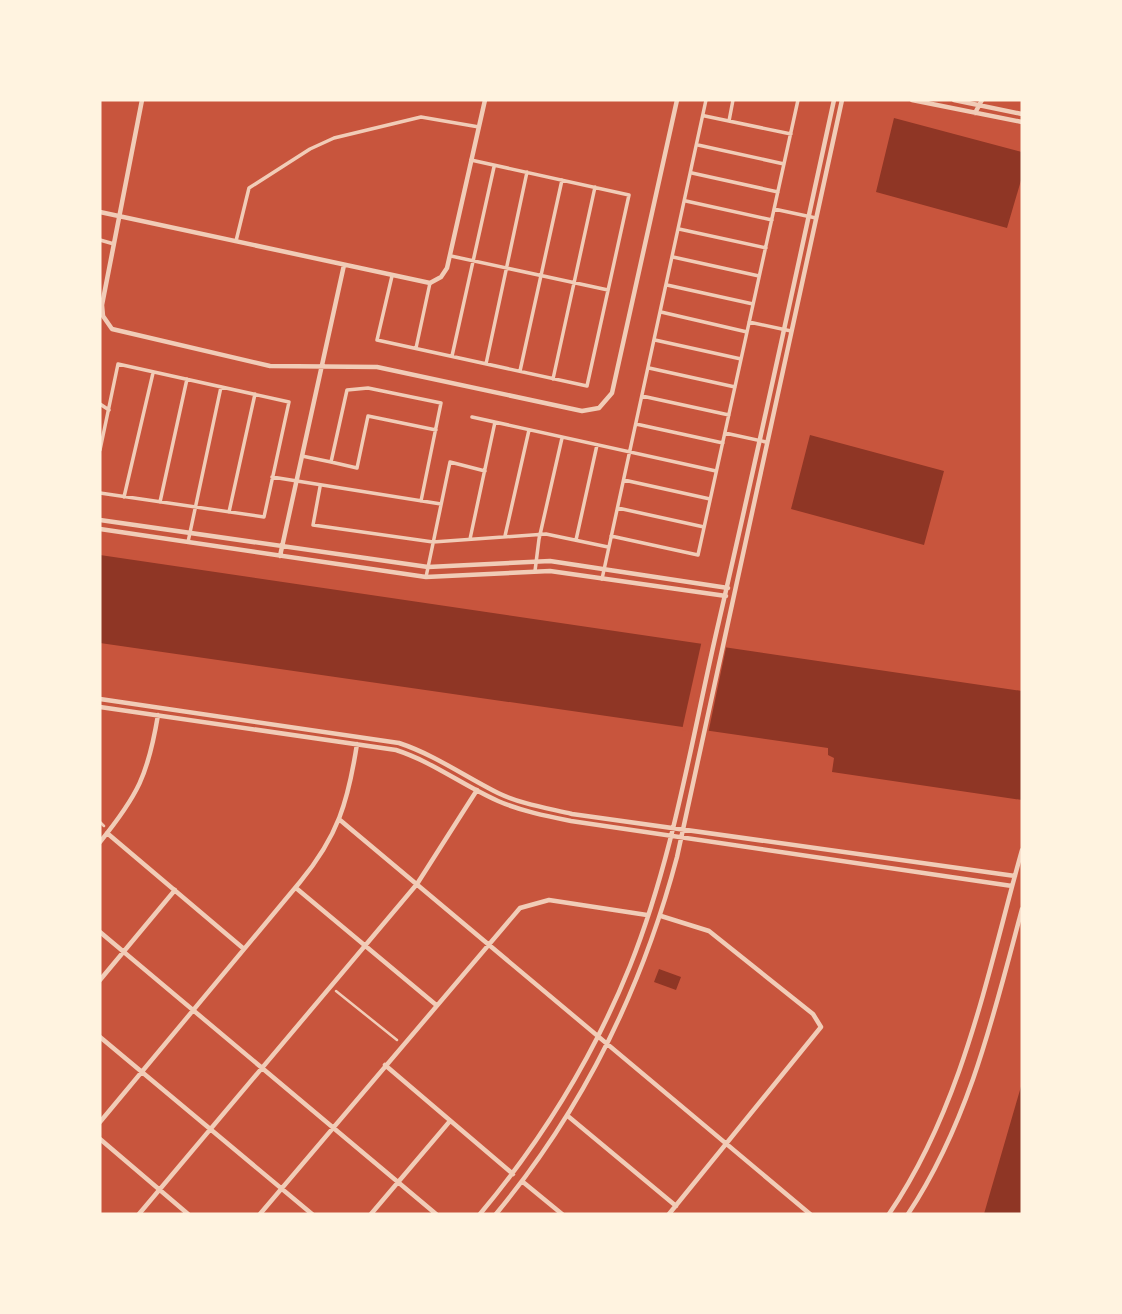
<svg xmlns="http://www.w3.org/2000/svg" width="1122" height="1314" font-family="'PT Sans',sans-serif">
<style>
.water{fill:#8f3625}
.pier{fill:#c8553d}
.lines{fill:none;stroke-linecap:round;stroke-linejoin:round}
.pedestrian{stroke:#f1ccb7;stroke-width:2.5}
.minor{stroke:#f1ccb7;stroke-width:3.5}
.tertiary{stroke:#f1ccb7;stroke-width:4.5}
</style>
<rect width="100%" height="100%" fill="#c8553d"/>
<path class="water" d="M894,118l128,34v25l-15,51 -131,-36z
M810,435l134,36 -20,74 -133,-36z
M100,555l922,136v109l-190,-28 2,-14 -6,-3v-7l-728,-105z
M659,969l22,8 -5,13 -22,-8z
M1022,1083v131h-38l4,-14z"/>
<path class="pier" d="M702,640l25,3 -19,91 -26,-4z"/>
<g class="lines">
<path class="pedestrian" d="M100,822l4,4
M336,991l61,49"/>
<path class="minor" d="M705,116l86,18
M729,121l4,-21
M698,145l86,19
M692,173l86,19
M686,201l86,19
M774,209l42,9
M679,229l87,19
M100,240l14,4
M236,241l13,-53 61,-39 24,-11 87,-21 58,10
M451,256l157,34
M673,257l86,19
M392,276l-15,64 210,46 42,-191 -158,-35
M667,285l86,19
M661,312l86,20
M749,322l42,9
M655,340l86,19
M416,348l14,-65
M452,356l42,-189
M486,364l41,-192
M649,368l86,19
M520,371l42,-191
M553,379l42,-192
M642,396l87,19
M100,404l9,6
M472,417l244,54
M636,424l87,19
M725,433l41,9
M100,450l18,-86 171,38 -25,115 -164,-24
M302,456l29,6 16,-72 21,-2 73,15 -20,98
M331,462l26,6 11,-52 68,14
M272,477l169,27
M624,480l86,19
M320,487l-7,38 120,17 113,-8 62,13
M124,497l29,-124
M160,502l27,-123
M618,508l86,19
M229,512l26,-118
M505,536l24,-106
M611,536l87,19 100,-455
M470,539l25,-117
M576,540l21,-95
M188,542l33,-155
M535,571l4,-32 23,-101
M426,577l24,-115 35,9
M602,579l104,-479"/>
<path class="tertiary" d="M142,100l-40,205 1,11 9,13 158,37 107,1 205,44 17,-3 13,-15 65,-293
M912,100l110,22
M954,100l68,14
M975,113l7,-13
M100,212l330,71 11,-6 6,-9 38,-168
M100,520l328,47 122,-6 178,27
M100,529l326,48 124,-6 176,25
M280,556l64,-291
M100,699l299,44c36,12 65,33 99,50 23,11 49,15 74,21l443,62
M100,707l296,43c37,12 66,35 102,51 23,10 48,15 73,20l441,65
M340,820l470,394
M107,833l137,116
M100,842c38,-47 48,-67 58,-127
M296,888l139,116
M661,916l48,15 104,83 8,13 -152,187
M100,932l336,282
M100,980l75,-90
M100,1037l212,177
M385,1065l128,109
M569,1117l107,89
M100,1122l200,-240c38,-46 48,-80 57,-138
M100,1139l88,75
M523,1182l39,32
M139,1214l278,-330 60,-94
M260,1214l260,-306 29,-8 98,15
M371,1214l79,-93
M480,1214c62,-74 114,-159 150,-248 44,-110 62,-230 89,-345 40,-173 77,-347 115,-521
M496,1214c87,-105 146,-225 181,-357l165,-757
M889,1214c74,-109 98,-239 133,-364
M908,1214c61,-92 86,-200 114,-305"/>
</g>
<rect width="1122" height="1314" fill="none" stroke="#fff3e0" stroke-width="203"/>
</svg>
